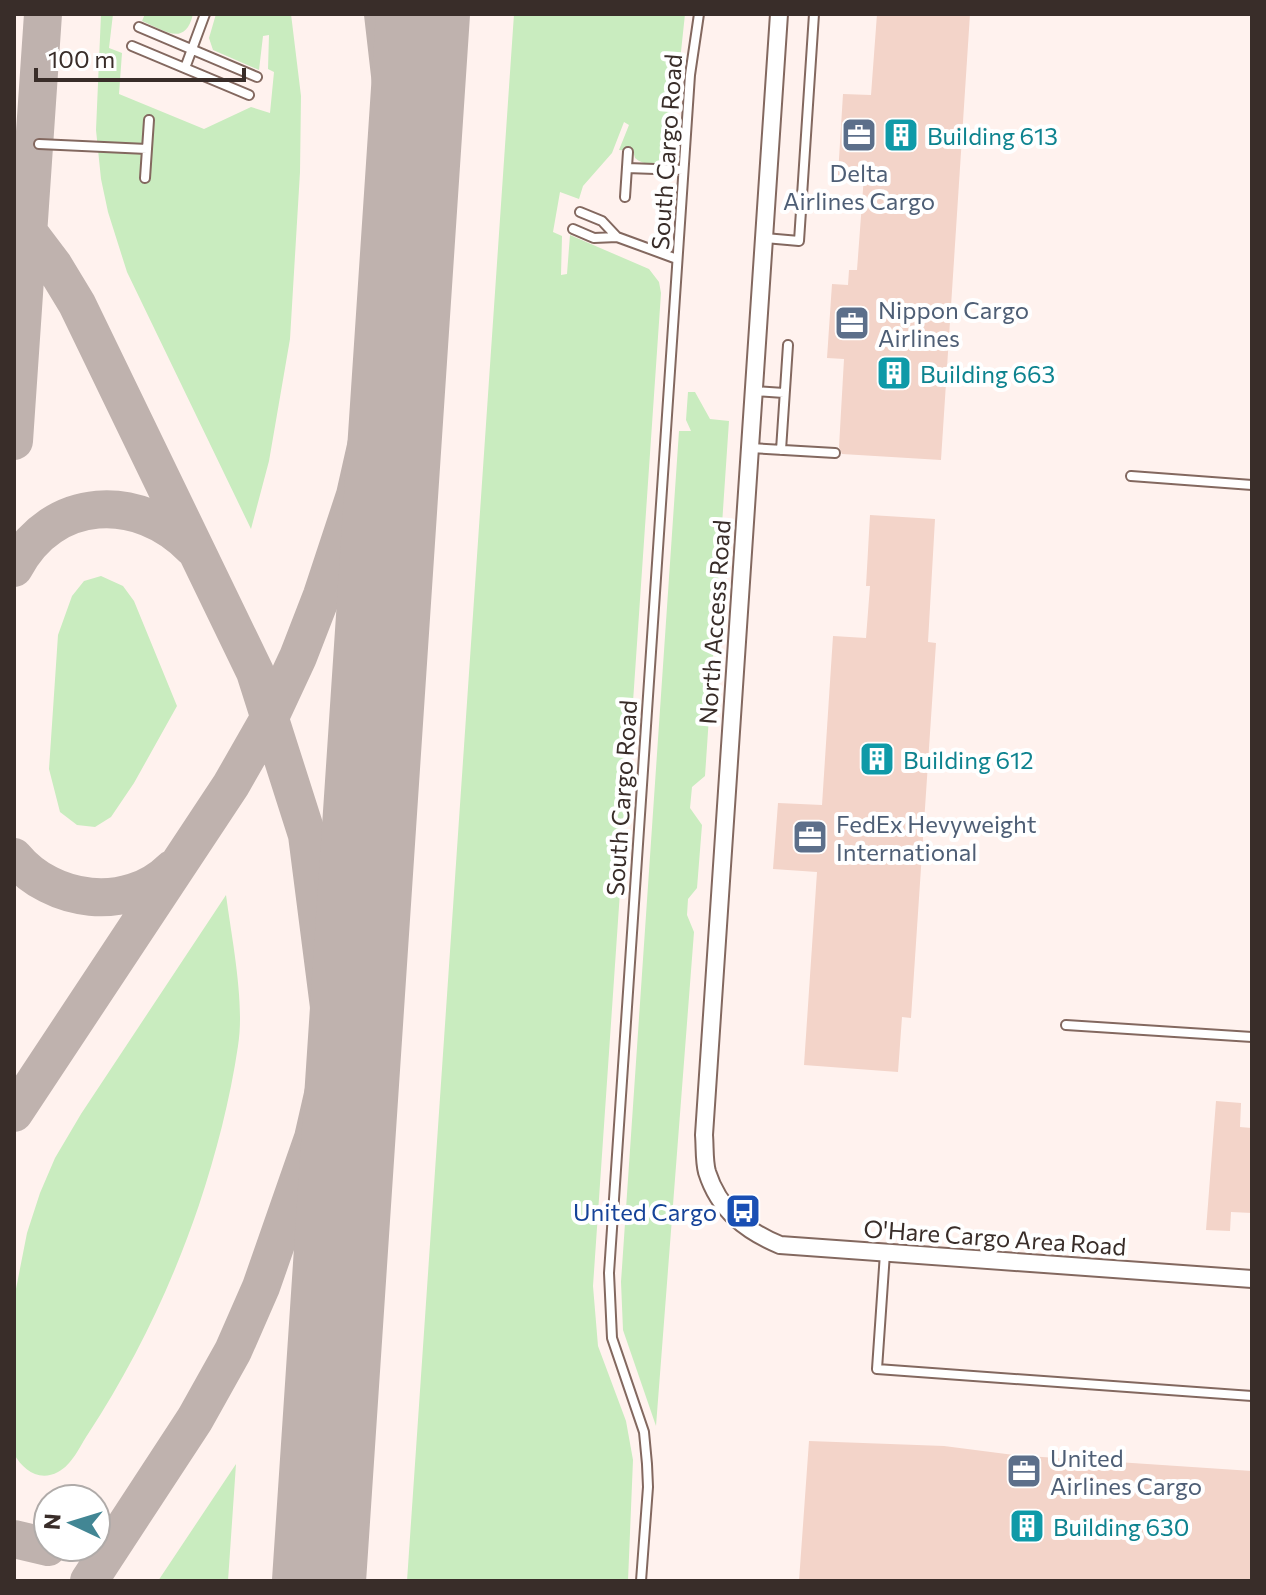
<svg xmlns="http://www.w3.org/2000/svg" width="1266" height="1595" font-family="Commissioner,sans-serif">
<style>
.green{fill:#c9ecbf}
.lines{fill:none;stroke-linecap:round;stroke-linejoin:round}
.taxiway{stroke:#bfb2ae;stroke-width:38}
.runway{stroke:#bfb2ae;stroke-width:94}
.building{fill:#f3d4c9}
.lane-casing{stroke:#83685f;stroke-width:12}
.street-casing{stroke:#83685f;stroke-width:20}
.lane{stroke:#fff;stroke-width:8}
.street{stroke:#fff;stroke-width:16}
.labels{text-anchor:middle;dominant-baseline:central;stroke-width:8;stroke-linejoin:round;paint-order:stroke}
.culture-label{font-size:24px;fill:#0d838f;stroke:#fff;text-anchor:start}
.street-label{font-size:24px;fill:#392d29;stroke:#fff}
.service-label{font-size:24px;fill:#4e5e75;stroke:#fff;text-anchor:start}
.transit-label{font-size:24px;fill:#164399;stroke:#fff;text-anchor:end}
</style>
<rect width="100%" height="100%" fill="#fff2ee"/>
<path class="green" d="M101,14h12l-4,34 13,5 -3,41 85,35 47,-22 19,6 4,-41 -6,-3 1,-34 -6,1 -4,34 -46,-20 -4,-12 7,-24h75l10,82 -1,76 -10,167 -21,122 -18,68 -124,-257 -19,-60 -7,-33 -5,-49z
M145,14h48c-8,34 -29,16 -51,7z
M514,14h171l-15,141c-7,11 -25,12 -35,3l-2,-7 -14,-1 10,-25 -5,-3 -12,31 -29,33 -4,13 -19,-7 -7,40 9,4 -1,39 6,-1 3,-39 79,34 10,13 2,11 -68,993 5,60 28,75 7,39 -5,121h-221z
M688,392h7l15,27 19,2 -24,355 -13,11 -2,21 12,17 -5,63 -9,11 -1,16 7,17 -38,494 -33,-96 -2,-48 58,-851h12l-5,-11z
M101,576l22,10 11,15 43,105 -43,77 -23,34 -16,10 -18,-2 -17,-13 -11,-43 9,-134 14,-39 12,-15z
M226,895c6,45 19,108 12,151 -8,54 -22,108 -39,159 -27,80 -65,159 -111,229 -8,12 -16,31 -30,38 -19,10 -35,-2 -44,-18l1,-160 12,-61 13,-40 15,-35 26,-44z
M236,1464l-8,117h-70z"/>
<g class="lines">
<path class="taxiway" d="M383,14l11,96 1,49
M14,213l40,53 23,38 178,368 52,163 27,211 5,96 -4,178
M14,441l29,-427
M14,568c38,-73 125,-76 179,-20
M14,857c38,46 113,56 158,12
M341,1002l29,-195
M14,1113l217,-328 40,-70 27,-58 24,-62 33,-100 30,-133 31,-243
M14,1539l34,8
M89,1581l106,-162 38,-68 28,-64 52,-149 11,-48"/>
<path class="runway" d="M319,1581l104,-1567"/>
</g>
<path class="building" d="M877,14h93l-29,446 -99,-6 -3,-7 5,-88 -17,-1 5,-74 16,1 1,-15h8l7,-94 -26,-1 5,-81 28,1z
M870,515l65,4 -7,123 8,1 -25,375 -9,-1 -4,55 -94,-7 13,-193 -44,-3 5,-66 44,2 11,-169 33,2 4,-52h-4z
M1216,1101l25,2 -1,24 12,1v85l-21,-1 -1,19 -24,-1z
M809,1441l135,5 70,9 238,16v110h-453z"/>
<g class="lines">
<defs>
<path id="lane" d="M139,27l118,50
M132,46l117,49
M185,68l20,-54
M39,144l108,5
M627,168l56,2
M145,178l4,-58
M625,197l3,-45
M580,212l22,9 15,16
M573,229l21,9 23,-1 60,22
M765,238l34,3 15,-227
M754,391l30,2
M750,448l85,5
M781,450l7,-105
M1131,476l121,9
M1066,1025l186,12
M885,1253l-8,116 375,27
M641,1581l7,-94 -1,-23 -3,-32 -32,-94 -3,-65 81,-1198 9,-61"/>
<path id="street" d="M779,14l-75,1121c1,12 0,26 3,37 12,38 39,59 73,73l472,34"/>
</defs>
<use href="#lane" class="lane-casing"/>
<use href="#street" class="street-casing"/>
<use href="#lane" class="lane"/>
<use href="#street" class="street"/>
</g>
<defs>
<symbol id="office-square" viewBox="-11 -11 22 22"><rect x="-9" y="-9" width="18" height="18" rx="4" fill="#5c6f8a" stroke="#fff"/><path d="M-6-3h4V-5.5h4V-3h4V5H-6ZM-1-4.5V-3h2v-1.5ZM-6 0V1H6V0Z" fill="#fff"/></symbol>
<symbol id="building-square" viewBox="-11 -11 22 22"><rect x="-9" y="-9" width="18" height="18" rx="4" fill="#0f9aa8" stroke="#fff"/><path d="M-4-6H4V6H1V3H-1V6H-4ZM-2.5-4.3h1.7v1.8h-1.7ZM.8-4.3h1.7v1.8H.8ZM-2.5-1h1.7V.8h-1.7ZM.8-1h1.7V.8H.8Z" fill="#fff"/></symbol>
<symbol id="bus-square" viewBox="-11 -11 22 22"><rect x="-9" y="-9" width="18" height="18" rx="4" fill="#1a4fb4" stroke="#fff"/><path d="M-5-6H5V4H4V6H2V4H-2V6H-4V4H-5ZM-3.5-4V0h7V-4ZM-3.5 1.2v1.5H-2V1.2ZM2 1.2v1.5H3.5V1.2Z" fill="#fff"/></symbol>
</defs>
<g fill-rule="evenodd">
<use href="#office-square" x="839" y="115" width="40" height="40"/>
<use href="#building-square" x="881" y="115" width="40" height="40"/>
<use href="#office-square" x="832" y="303" width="40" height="40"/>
<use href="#building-square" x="874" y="353" width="40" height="40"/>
<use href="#building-square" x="857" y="739" width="40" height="40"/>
<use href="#office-square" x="790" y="817" width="40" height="40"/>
<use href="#bus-square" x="723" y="1191" width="40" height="40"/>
<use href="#office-square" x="1004" y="1451" width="40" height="40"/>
<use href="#building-square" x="1007" y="1506" width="40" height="40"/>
</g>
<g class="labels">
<g class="culture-label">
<text x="927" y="135">Building 613</text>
<text x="920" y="373">Building 663</text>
<text x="903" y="759">Building 612</text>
<text x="1053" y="1526">Building 630</text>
</g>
<g class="street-label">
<text transform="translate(666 152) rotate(-86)">South Cargo Road</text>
<text transform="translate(714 622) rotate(-86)">North Access Road</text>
<text transform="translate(621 798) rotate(-86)">South Cargo Road</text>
<text transform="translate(995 1237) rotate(4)">O'Hare Cargo Area Road</text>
</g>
<g class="service-label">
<text x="859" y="172" text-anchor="middle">Delta<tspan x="859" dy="28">Airlines Cargo</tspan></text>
<text x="878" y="309">Nippon Cargo<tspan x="878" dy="28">Airlines</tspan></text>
<text x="836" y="823">FedEx Hevyweight<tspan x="836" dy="28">International</tspan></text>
<text x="1050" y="1457">United<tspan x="1050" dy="28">Airlines Cargo</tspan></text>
</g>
<g class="transit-label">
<text x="717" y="1211">United Cargo</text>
</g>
</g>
<rect width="1266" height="1595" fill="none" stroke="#392d29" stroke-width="32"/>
<g transform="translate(72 1523) rotate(274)"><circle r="38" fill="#ffffff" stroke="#b0aba9" stroke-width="2"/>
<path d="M0-6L14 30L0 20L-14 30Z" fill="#428694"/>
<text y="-12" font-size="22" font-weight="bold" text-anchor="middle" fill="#392d29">N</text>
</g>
<path d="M36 68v12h208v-12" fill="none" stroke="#392d29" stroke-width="4"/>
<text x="48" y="68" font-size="24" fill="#392d29" stroke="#ffffff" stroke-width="6" paint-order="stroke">100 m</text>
</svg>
